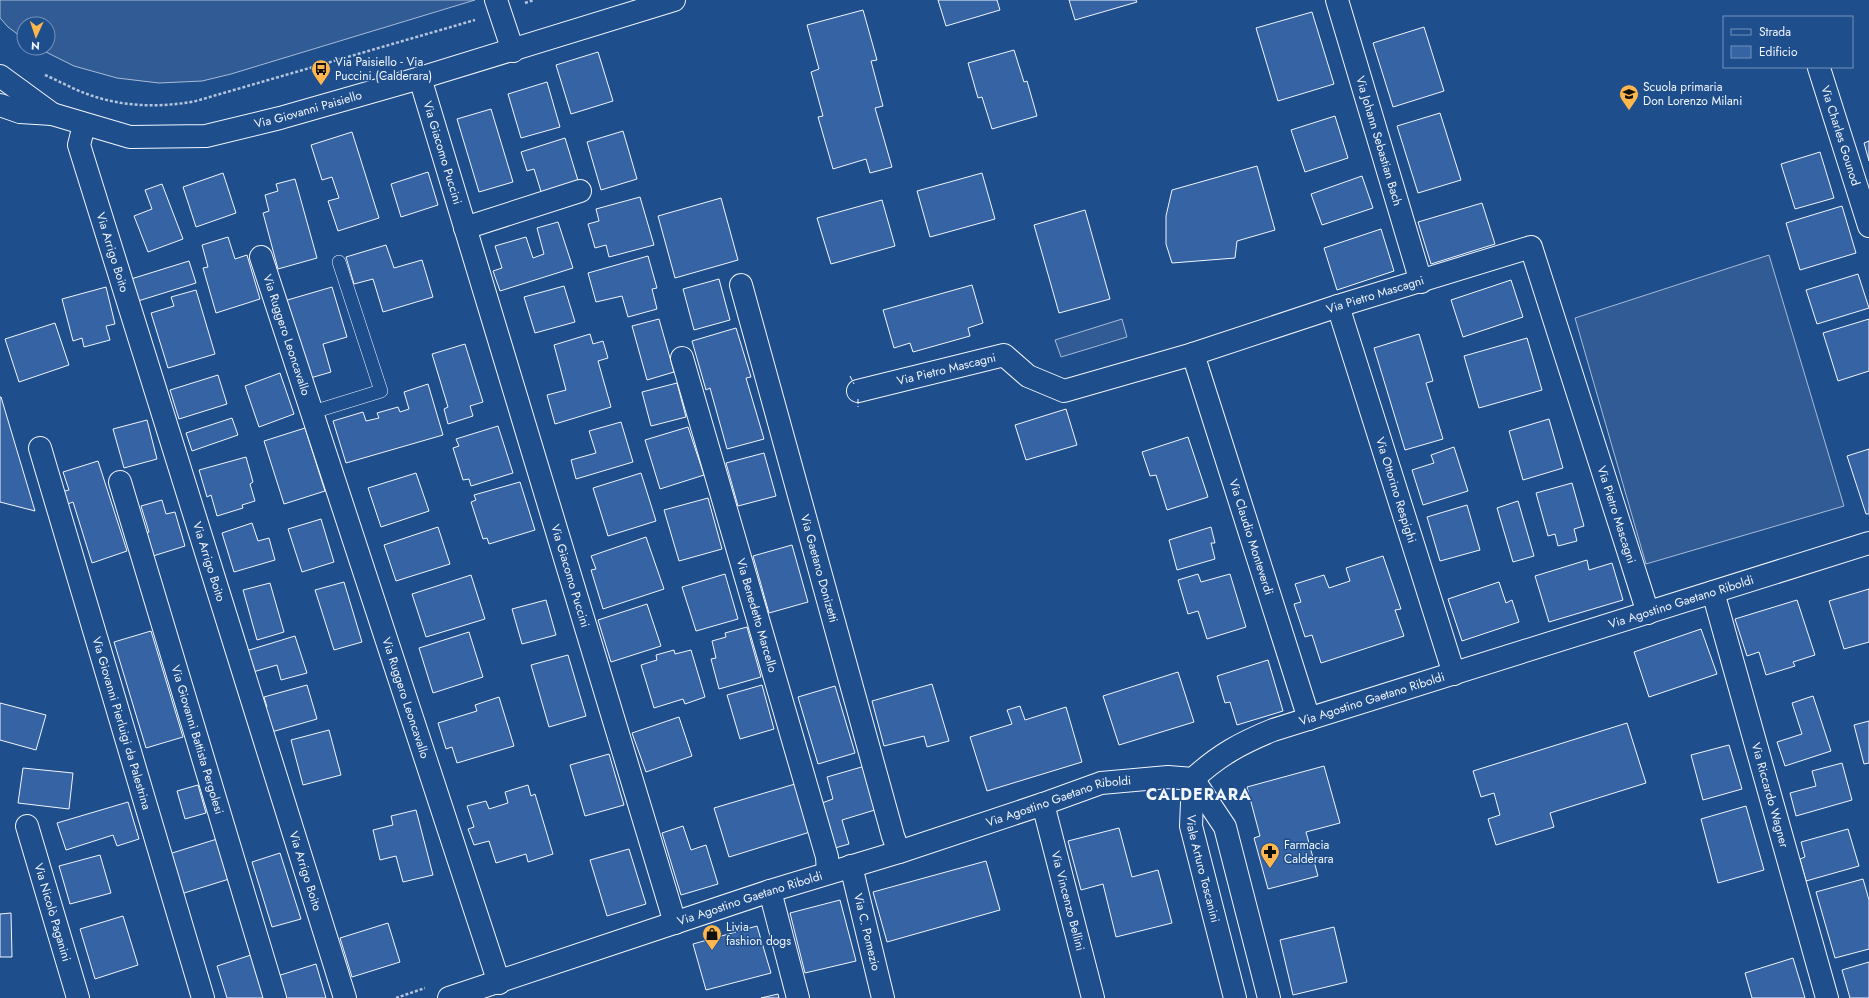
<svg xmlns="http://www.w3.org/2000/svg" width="1869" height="998" font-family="Jost,sans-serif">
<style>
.built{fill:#305b95;stroke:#a8bbd7}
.building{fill:#3563a3;stroke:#f2f6ff}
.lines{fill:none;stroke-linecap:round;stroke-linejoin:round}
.lane-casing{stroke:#f2f6ff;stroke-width:14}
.street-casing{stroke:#f2f6ff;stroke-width:24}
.path{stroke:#b3c4dc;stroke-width:2.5;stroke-dasharray:3 2;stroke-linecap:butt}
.lane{stroke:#1f4e8c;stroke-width:13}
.street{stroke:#1f4e8c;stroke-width:22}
.fence{stroke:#f2f6ff;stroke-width:1;stroke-dasharray:5 2;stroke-linecap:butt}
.labels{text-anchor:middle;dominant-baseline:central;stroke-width:3;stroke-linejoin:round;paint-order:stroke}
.poi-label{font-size:12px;fill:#f2f6ff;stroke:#1f4e8c;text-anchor:start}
.street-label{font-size:12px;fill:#f2f6ff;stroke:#1f4e8c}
.district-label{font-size:16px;font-weight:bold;letter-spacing:1px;fill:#f2f6ff;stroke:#1f4e8c}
</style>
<rect width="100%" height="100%" fill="#1f4e8c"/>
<path class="built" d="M0,0h475l-244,74 -29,7 -43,2 -42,-5 -43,-12 -36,-18h10v-24h-24v15l-16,-12 -8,-9z
M1769,255l75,251 -198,58 -71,-246z
M1122,319l5,18 -66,20 -6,-17z"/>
<path class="building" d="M938,0h59l3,10 -54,16z
M1069,0h67l1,2 -62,18z
M863,10l14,50 -6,1 12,45 -8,2 17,59 -22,6 -4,-14 -33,10 -15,-52 5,-1 -12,-44 8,-3 -12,-44z
M1312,12l22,72 -56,17 -22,-73z
M1424,27l20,64 -51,16 -20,-64z
M1014,50l10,32 3,-1 10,35 -45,13 -10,-32 -4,1 -10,-35z
M598,52l15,49 -42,13 -15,-49z
M547,82l13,45 -39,11 -13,-44z
M491,109l22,73 -34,10 -22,-73z
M1440,113l21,67 -43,13 -21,-67z
M1335,116l13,42 -43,14 -14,-42z
M623,131l14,48 -36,11 -14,-48z
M352,132l27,86 -41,13 -10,-30 11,-3 -7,-21 -10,3 -11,-35z
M565,138l15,49 -37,11 -9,-29 -7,2 -6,-19z
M1869,141v20l-5,-18z
M1820,152l14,46 -39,11 -14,-45z
M1257,166l18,64 -38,11 -2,17 -63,5 -6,-19v-28l6,-26z
M428,172l10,33 -37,12 -10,-33z
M223,173l13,40 -40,14 -13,-40z
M982,173l13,46 -65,18 -13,-46z
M1362,176l11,32 -51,17 -11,-31z
M295,179l22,79 -39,11 -15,-56 6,-2 -4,-16 13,-4 -2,-7z
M162,184l21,55 -35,13 -14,-36 18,-7 -7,-19z
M640,197l14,48 -45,12 -3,-12 -11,3 -7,-24 11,-3 -3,-12z
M721,198l17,62 -63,18 -17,-62z
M882,200l13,46 -64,18 -14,-46z
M1482,203l13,41 -64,20 -13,-42z
M1842,206l14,47 -56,17 -14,-47z
M1085,210l25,89 -51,14 -25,-88z
M558,222l15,46 -73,23 -7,-20 9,-3 -7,-22 31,-9 7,21 11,-4 -7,-26z
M1381,229l13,42 -57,19 -13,-42z
M228,237l7,22 12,-4 13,44 -44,14 -13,-45 5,-1 -6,-22z
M386,245l8,23 28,-8 11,37 -50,15 -10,-33 -19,5 -8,-27z
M648,256l9,32 -5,1 5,20 -29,8 -6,-21 -26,6 -8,-29z
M189,261l7,22 -58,18 -7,-22z
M1858,274l11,34 -52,16 -11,-34z
M719,279l11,41 -36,10 -11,-41z
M1511,280l12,37 -60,20 -12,-37z
M972,285l11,38 -15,5 2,8 -57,16 -3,-9 -16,5 -11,-38z
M564,286l11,36 -40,11 -11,-36z
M106,287l9,37 -9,2 4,14 -26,7 -2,-9 -9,3 -11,-42z
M332,287l15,50 -24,7 8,28 -24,7 -23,-78z
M196,290l19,64 -47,14 -17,-55 23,-7 -3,-9z
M659,319l15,53 -27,8 -15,-54z
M1869,319v52l-31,10 -15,-48z
M55,323l14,42 -50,17 -14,-43z
M736,328l15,49 -5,1 18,61 -37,10 -17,-61 -4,2 -14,-49z
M590,334l3,10 10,-3 5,17 -10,3 13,46 -56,17 -8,-29 19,-5 -12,-45z
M1419,334l14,47 -7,2 17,56 -38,11 -31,-102z
M1527,338l15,52 -63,18 -15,-52z
M465,344l18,58 -13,4 3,10 -25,8 -4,-15 4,-2 -16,-53z
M280,373l14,41 -35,13 -14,-41z
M218,375l9,29 -48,15 -9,-29z
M677,383l9,34 -35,9 -9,-34z
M428,384l15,51 -97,28 -13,-42 30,-9 3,9 13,-3 -2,-5 21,-6 2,5 9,-3 -5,-17z
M0,397h1l34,114 -35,-9z
M1066,409l11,36 -51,15 -11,-35z
M232,418l6,17 -46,16 -6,-18z
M1549,419l14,49 -40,12 -14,-49z
M147,420l10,39 -33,9 -11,-39z
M621,422l12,40 -57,17 -5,-19 25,-7 -7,-22z
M498,426l15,47 -42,13 -2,-7 -6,1 -10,-32 6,-2 -3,-7z
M688,427l16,48 -44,14 -15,-49z
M305,428l20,63 -41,13 -20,-63z
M1188,437l20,60 -41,13 -11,-35 -6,1 -8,-24z
M1454,447l14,44 -45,14 -11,-35 22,-7 -3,-8z
M1869,449v65h-3l-19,-58z
M764,453l12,43 -38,10 -12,-43z
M246,457l7,25 -3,2 5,17 -13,4 1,3 -26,8 -6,-21 -4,2 -8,-27z
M98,461l29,90 -35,12 -19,-61 -8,3 -4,-13 8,-2 -6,-18z
M416,473l13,38 -48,16 -13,-39z
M641,473l15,48 -48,15 -15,-48z
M520,482l15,48 -46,14 -2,-6 -4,1 -12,-37 5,-2 -2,-5z
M1572,483l12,43 -10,3 3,12 -19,5 -3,-12 -7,2 -12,-43z
M708,498l14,51 -43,12 -15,-51z
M162,500l4,14 9,-2 10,34 -32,10 -7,-23 3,-1 -8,-26z
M1518,501l16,55 -21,6 -16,-54z
M1467,505l13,45 -40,11 -13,-44z
M321,519l13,43 -32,10 -14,-43z
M252,523l6,18 11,-3 6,22 -41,12 -12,-39z
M438,527l12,37 -54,17 -12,-36z
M1211,527l4,16h-4l4,16 -38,11 -8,-30z
M646,537l18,52 -61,20 -12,-39 5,-1 -5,-13z
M792,545l16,57 -39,11 -16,-57z
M1383,556l18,53 -6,1 9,26 -83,27 -9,-28 -7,2 -11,-33 7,-2 -6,-18 29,-9 5,13 21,-7 -4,-13z
M1587,560l2,10 23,-7 11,37 -74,22 -14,-46z
M725,574l13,45 -42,12 -14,-44z
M1198,574l3,8 29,-8 16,53 -39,12 -9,-28 -10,3 -10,-34z
M471,575l14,44 -59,18 -14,-43z
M344,582l18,60 -28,8 -19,-60z
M1499,582l7,21 6,-3 7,22 -57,19 -14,-42z
M270,583l14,49 -27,8 -14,-50z
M1869,589v53l-25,7 -15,-48z
M546,600l10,35 -34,9 -10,-35z
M1797,600l18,55 -22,7 2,4 -29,9 -7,-23 -12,4 -12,-37z
M647,604l14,42 -50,16 -13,-42z
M747,627l14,50 -42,12 -8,-30 5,-1 -4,-17 14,-4 -1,-4z
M1701,629l16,45 -68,23 -15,-45z
M151,631l32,106 -37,11 -32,-106z
M469,632l14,45 -50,16 -14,-45z
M295,636l12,37 -26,7 -4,-15 -24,7 -7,-21z
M674,650l1,4 16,-4 14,47 -20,7 -2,-5 -29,9 -13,-43 16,-5 -1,-5z
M568,655l18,61 -37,11 -18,-62z
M1268,660l15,51 -46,14 -7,-23 -5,1 -8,-27z
M1178,672l16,50 -75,23 -16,-49z
M932,684l17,57 -22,6 -3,-11 -40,10 -12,-45z
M307,685l10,34 -49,14 -7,-24 6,-2 -3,-10z
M762,685l12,44 -34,10 -13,-44z
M835,686l20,67 -37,11 -20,-67z
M1813,696l18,55 -46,15 -8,-24 25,-8 -10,-31z
M499,697l15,49 -57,17 -5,-16 -6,2 -8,-26 39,-12 -2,-6z
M0,703l46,12 -10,35 -36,-10z
M1020,706l5,14 41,-13 16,55 -95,29 -17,-54 42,-13 -5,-14z
M679,717l13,39 -46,16 -14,-39z
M1869,721v42l-5,1 -10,-39z
M1627,723l19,60 -96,30 4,14 -58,18 -8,-26 12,-4 -6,-22 -13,4 -8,-26z
M329,730l12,45 -38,10 -12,-45z
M1729,745l13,44 -39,11 -12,-45z
M609,754l15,51 -39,11 -15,-51z
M1842,763l10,37 -56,16 -6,-23 26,-7 -4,-15z
M865,766l13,43 -36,11 7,24 -14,4 -13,-45 11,-4 -6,-22z
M1324,766l16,57 -34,9 12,44 -50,13 -14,-51 6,-2 -13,-49z
M23,768l50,5 -4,36 -51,-6z
M795,784l15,48 -81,25 -15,-49z
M198,785l8,28 -21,6 -8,-28z
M528,785l3,11 4,-2 18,60 -25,8 -2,-8 -30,9 -7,-22 -15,4 -6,-16 6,-2 -7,-21 19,-5 3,8 19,-6 -3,-11z
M128,802l11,37 -22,7 -4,-11 -47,15 -9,-27z
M1746,806l18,64 -46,13 -17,-64z
M416,810l17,65 -30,7 -7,-26 -16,4 -7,-30 20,-5 -2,-9z
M683,826l8,24 15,-5 12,39 -37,11 -19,-62z
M1119,828l13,49 26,-7 14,53 -56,14 -13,-53 -22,6 -13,-49z
M1848,829l11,37 -53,15 -6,-22 5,-2 -4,-15z
M217,839l12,40 -48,15 -12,-40z
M629,849l17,55 -39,12 -17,-56z
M280,853l21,66 -29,8 -20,-65z
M100,855l11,38 -41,11 -11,-38z
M986,861l14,49 -113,32 -14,-50z
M1863,879l6,21v49l-34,9 -19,-66z
M840,900l16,61 -51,12 -15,-60z
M11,913l1,44h-12v-43z
M123,916l15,49 -43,14 -15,-50z
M388,923l12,39 -48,15 -12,-39z
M757,926l14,47 -65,17 -13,-46z
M1334,927l13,55 -54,13 -13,-55z
M251,955l14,43h-38l-10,-32z
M1793,958l12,40h-53l-7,-25z
M1869,962v36h-19l-8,-28z
M316,964l10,34h-46l-6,-21z
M778,994l1,4h-18z"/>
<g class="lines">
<defs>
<path id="lane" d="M313,412l68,-21 -42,-129"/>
<g id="street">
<path d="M496,0l17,51"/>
<path id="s1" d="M1337,0l84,282"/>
<path id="s2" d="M1819,68l50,158"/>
<path d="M0,76l52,38"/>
<path id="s3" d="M420,78l255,845"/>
<path id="s4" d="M0,105l20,7 32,2 78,23 76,-1 74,-18 140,-40 254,-78"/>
<path id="s5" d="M84,125l-5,20 266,853"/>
<path d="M465,228l115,-37"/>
<path id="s6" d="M261,257l238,726"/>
<path id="s7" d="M741,285l152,551 6,16"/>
<path id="s8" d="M1338,306l116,368"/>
<path id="s9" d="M1193,354l116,365"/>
<path id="s10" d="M682,358l145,499 1,16"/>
<path id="s11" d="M858,391l146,-36 24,21 36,15 129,-37 145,-48 193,-59 117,366"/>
<path id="s12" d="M40,448l163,550"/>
<path id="s13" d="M120,482l155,516"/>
<path id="s14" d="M1713,592l114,406"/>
<path d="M1193,779l32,48 44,171"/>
<path id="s15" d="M1193,779l-2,47 44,172"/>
<path id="s16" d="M1043,804l50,194"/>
<path id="s17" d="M27,826l51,172"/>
<path id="s18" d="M851,866l32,132"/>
<path d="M770,891l28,107"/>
<path id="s19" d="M449,998l321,-107 129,-39 144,-48 58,-21 67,-6 25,2c26,-24 48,-36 80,-49l596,-187"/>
</g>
</defs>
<use href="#lane" class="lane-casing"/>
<use href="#street" class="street-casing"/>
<path class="path" d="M525,3l9,-3
M45,75c14,6 28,14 42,19 35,13 73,14 109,7l279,-81
M396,998l29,-10"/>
<use href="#lane" class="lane"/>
<use href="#street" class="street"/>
<path class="fence" d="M850,376l4,8
M858,399v8"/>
</g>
<defs>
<symbol id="bus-pin" viewBox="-11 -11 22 30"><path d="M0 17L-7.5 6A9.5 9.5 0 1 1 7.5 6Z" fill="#ffb74d" stroke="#1f4e8c"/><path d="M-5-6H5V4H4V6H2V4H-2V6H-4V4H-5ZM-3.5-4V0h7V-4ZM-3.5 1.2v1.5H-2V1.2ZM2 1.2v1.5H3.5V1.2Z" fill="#111"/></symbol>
<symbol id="school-pin" viewBox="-11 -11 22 30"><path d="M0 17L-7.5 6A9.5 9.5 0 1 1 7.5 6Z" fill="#ffb74d" stroke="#1f4e8c"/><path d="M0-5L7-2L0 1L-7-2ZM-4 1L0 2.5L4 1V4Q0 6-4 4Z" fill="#111"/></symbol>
<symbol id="pharmacy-pin" viewBox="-11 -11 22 30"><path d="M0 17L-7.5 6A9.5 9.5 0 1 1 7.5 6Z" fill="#ffb74d" stroke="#1f4e8c"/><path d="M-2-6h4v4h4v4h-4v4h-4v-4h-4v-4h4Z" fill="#111"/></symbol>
<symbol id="shop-pin" viewBox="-11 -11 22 30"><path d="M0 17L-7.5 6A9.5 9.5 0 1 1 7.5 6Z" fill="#ffb74d" stroke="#1f4e8c"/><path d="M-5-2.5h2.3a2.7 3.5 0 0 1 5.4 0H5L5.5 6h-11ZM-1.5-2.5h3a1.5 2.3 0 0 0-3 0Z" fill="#111"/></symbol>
</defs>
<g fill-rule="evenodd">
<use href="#bus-pin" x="310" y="58" width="22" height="30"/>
<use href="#school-pin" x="1618" y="83" width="22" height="30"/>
<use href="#pharmacy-pin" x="1259" y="841" width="22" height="30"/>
<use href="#shop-pin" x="701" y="923" width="22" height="30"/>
</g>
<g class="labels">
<g class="poi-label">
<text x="335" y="62">Via Paisiello - Via<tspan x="335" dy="14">Puccini (Calderara)</tspan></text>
<text x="1643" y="87">Scuola primaria<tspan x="1643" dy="14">Don Lorenzo Milani</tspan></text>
<text x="1284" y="845">Farmacia<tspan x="1284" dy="14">Calderara</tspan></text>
<text x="726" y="927">Livia<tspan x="726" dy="14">fashion dogs</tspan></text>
</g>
<g class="street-label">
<text stroke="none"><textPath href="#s4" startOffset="316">Via Giovanni Paisiello</textPath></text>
<text stroke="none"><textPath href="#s2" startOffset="71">Via Charles Gounod</textPath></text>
<text stroke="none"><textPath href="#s1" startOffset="147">Via Johann Sebastian Bach</textPath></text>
<text stroke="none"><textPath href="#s3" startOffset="78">Via Giacomo Puccini</textPath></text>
<text stroke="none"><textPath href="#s5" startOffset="133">Via Arrigo Boito</textPath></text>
<text stroke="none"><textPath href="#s11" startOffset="547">Via Pietro Mascagni</textPath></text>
<text stroke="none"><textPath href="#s6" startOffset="82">Via Ruggero Leoncavallo</textPath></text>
<text stroke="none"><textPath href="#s11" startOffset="91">Via Pietro Mascagni</textPath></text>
<text stroke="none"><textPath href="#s8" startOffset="193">Via Ottorino Respighi</textPath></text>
<text stroke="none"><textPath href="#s11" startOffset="991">Via Pietro Mascagni</textPath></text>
<text stroke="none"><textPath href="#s9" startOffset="192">Via Claudio Monteverdi</textPath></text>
<text stroke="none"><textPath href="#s5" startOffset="457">Via Arrigo Boito</textPath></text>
<text stroke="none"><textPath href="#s7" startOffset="294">Via Gaetano Donizetti</textPath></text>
<text stroke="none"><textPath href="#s3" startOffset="520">Via Giacomo Puccini</textPath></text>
<text stroke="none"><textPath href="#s19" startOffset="1301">Via Agostino Gaetano Riboldi</textPath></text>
<text stroke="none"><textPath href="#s10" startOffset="268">Via Benedetto Marcello</textPath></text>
<text stroke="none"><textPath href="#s6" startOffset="464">Via Ruggero Leoncavallo</textPath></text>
<text stroke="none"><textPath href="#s19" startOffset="977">Via Agostino Gaetano Riboldi</textPath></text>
<text stroke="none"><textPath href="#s12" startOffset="287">Via Giovanni Pierluigi da Palestrina</textPath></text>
<text stroke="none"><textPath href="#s13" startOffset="269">Via Giovanni Battista Pergolesi</textPath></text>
<text stroke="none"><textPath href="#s14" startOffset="211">Via Riccardo Wagner</textPath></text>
<text stroke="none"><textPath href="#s19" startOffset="641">Via Agostino Gaetano Riboldi</textPath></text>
<text stroke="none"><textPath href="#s15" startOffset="91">Viale Arturo Toscanini</textPath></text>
<text stroke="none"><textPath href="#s5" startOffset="781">Via Arrigo Boito</textPath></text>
<text stroke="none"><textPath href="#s19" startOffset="317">Via Agostino Gaetano Riboldi</textPath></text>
<text stroke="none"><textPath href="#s16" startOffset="100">Via Vincenzo Bellini</textPath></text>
<text stroke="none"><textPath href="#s17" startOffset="90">Via Nicolò Paganini</textPath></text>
<text stroke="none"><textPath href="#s18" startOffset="68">Via C. Pomezio</textPath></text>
</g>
<g class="district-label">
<text x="1199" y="794">CALDERARA</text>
</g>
</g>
<rect x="1723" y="16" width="130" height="52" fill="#1f4e8c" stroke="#7391ba"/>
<rect x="1731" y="29" width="20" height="6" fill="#1f4e8c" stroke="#7391ba"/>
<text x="1759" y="36" font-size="12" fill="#f2f6ff">Strada</text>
<rect x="1731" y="46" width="20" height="12" fill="#3563a3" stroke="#7391ba"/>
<text x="1759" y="56" font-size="12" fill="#f2f6ff">Edificio</text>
<g transform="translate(36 36) rotate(183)"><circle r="19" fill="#1f4e8c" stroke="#7391ba"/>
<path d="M0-3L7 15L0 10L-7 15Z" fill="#ffb74d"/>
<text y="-6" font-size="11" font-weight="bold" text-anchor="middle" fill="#f2f6ff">N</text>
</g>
</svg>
